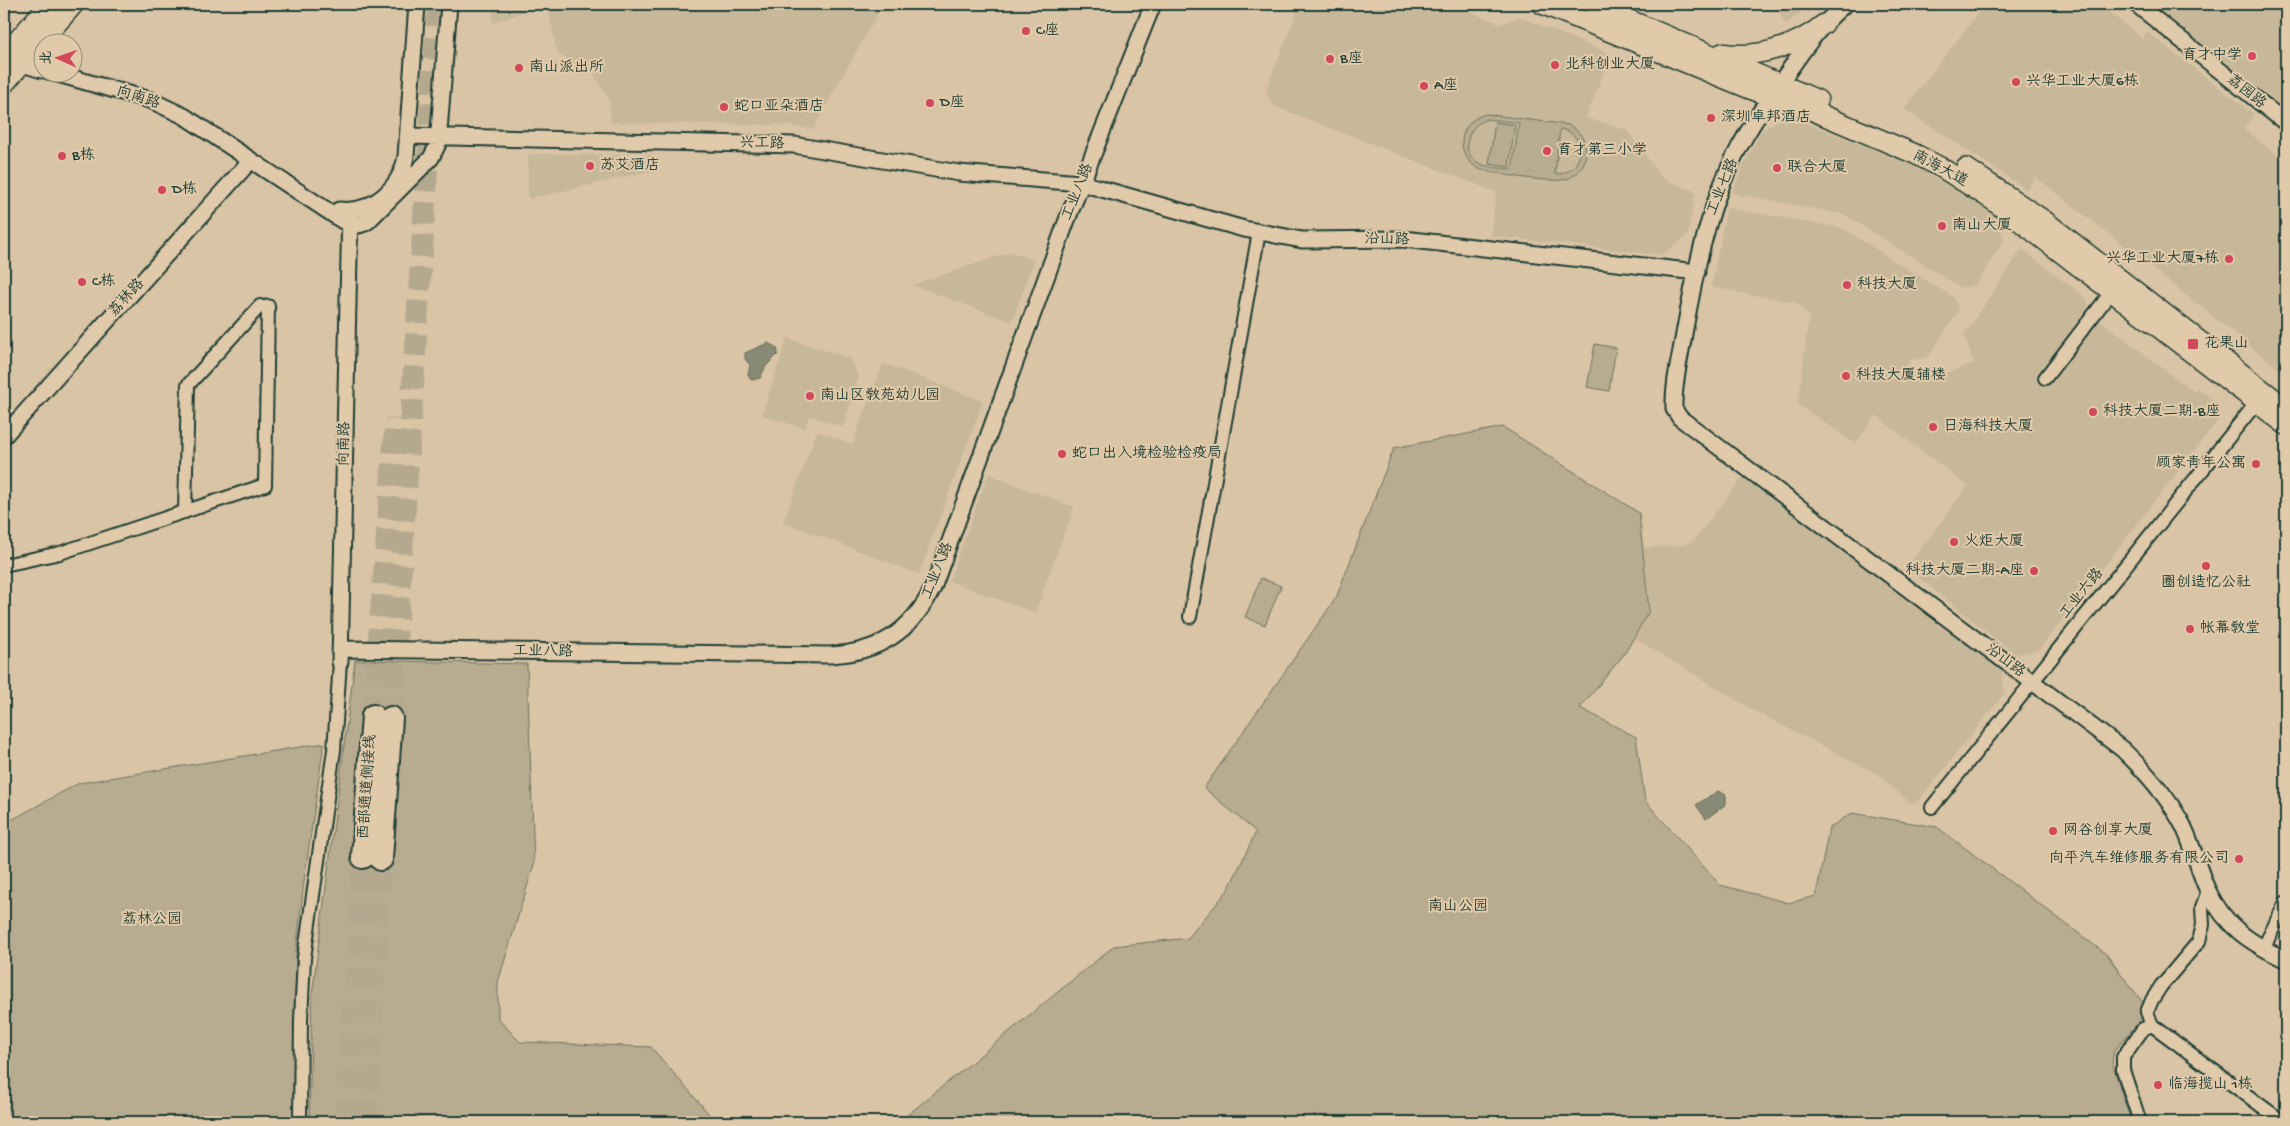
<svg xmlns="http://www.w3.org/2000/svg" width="2290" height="1126" font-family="'Gochi Hand','LXGW WenKai TC',sans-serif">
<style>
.built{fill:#c8b89a}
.green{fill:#b7ab90;stroke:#6b7462;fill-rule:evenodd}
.water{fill:#888a74;stroke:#5e6b5a}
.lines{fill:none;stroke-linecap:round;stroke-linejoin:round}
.motorway-tunnel{stroke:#b4a98e;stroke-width:22;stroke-dasharray:22 11;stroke-linecap:butt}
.minor-casing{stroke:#1f3d34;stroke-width:16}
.tertiary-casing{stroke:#1f3d34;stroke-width:19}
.primary-casing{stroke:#1f3d34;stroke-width:22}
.motorway-casing{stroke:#1f3d34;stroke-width:26}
.minor{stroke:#e1caaa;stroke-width:12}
.tertiary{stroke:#e1caaa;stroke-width:15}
.primary{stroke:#e1caaa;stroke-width:19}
.motorway{stroke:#e1caaa;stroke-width:22}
.poi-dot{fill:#d1495b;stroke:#e1caaa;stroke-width:2}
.labels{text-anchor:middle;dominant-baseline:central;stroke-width:4;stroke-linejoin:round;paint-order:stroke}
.poi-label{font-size:15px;fill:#1f3d34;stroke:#e1caaa;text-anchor:start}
.street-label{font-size:15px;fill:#1f3d34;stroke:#e1caaa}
.park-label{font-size:15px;fill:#274239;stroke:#e1caaa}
</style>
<rect width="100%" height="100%" fill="#d9c4a5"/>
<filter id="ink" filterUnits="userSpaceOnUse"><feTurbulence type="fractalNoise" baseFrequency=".02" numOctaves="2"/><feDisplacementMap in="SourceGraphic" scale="10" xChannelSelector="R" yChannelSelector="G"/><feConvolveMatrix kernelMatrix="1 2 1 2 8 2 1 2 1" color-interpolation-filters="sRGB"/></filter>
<g filter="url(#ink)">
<path class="built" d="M493,4h50l-50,19z
M547,4h336l-70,125 -28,-4 -174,-2 -1,-21 -16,-28 -37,-21z
M1300,4h151l49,20 20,-7 91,37 -25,64 41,12 35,48 34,14 -9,44 -26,19 -170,-19 5,-44 -222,-86 -9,-14z
M1774,4h37l-25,20z
M1985,4h114l43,34 5,-6 107,82 -10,14 42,35v211l-250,-197 -10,12 -122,-80z
M2151,4h135v105z
M1788,116l121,47 63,37 27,21 5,20 -28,44 -15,3 -116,-73 -113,-22 13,-31 17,-33z
M528,154l126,1 1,15 -127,29z
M1727,208l115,20 112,70 5,13 -31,46 -18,3 -9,15h39l34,-12 -10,-28 58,-86 65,50 1,11 -50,67 8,6 51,-65 97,74 4,-4 22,17 -2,15 -180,231 -23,3 -109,-86 62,-82 -93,-71 -19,29 -58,-39 11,-89 -12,-13 -86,-16z
M1011,252l23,8 -22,62 -100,-37z
M787,338l63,20 9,19 -16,50 -34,-11 -4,13 -43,-14z
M883,363l100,38 -64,173 -136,-52 34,-91 35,13z
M988,474l86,33 -39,106 -86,-32z
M1744,476l258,194 2,24 -88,110 -7,-2 -32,-28 -119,-61 -124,-75 15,-27 -6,-63 42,-3 10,-6z"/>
<path class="green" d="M1486,114l83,11c10,6 18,15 17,28 0,11 -8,22 -19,26 -14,5 -72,-5 -88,-10 -26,-15 -21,-48 7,-55zM1487,119l32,4 -7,46c-9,-1 -22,-1 -31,-5 -23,-10 -14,-39 6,-45zM1560,129c30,5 24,46 -5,45z
M1495,122l20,3 -6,42 -20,-3z
M1595,344l21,4 -7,43 -22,-4z
M1503,427l136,86 10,98 -24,42 -45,55 56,29 9,64 75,84 69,18 27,-7 13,-68 23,-15 85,14 169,127 44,58h-3l-33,39 -2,11 19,60h-1232l215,-176 74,-8 40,-48 28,-58 -52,-44 132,-190 58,-150z
M1261,578l20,8 -16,39 -20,-8z
M355,660l172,4 7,200 -36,118v37l22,23 131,5 65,75h-407l3,-126zM401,715l-9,149 -38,-2z
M324,743l-20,138 -8,71 -3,170h-289v-298l75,-41z"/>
<path class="water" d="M768,343l9,5 1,6 -12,12 -6,12 -8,2 -4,-5 2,-10 -5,-6v-6z
M1718,791l8,4v9l-20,15 -10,-14z"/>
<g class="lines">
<path class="motorway-tunnel" d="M373,716l23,-297
M391,718l47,-714
M345,1122l18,-265
M366,1122l15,-263"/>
<defs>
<path id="minor" d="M2045,378l67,-87
M185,512l3,-127 72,-79
M4,565l56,-12 205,-68 3,-179
M1190,617l69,-385
M1932,807l325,-405
M2263,949l23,-47
M2152,1025l-5,-13 5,-12 9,-14 38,-45 4,-16 -1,-18 6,-16
M300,1122l1,-102 3,-62 30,-208 6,-88
M2140,1122l-17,-52v-13l20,-28 9,-4 131,97"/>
<path id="tertiary" d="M1845,4c-24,20 -42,46 -60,72 -21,30 -42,60 -57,94 -23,51 -34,109 -44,164 -4,24 -11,51 -10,75l6,9 442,331c22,21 43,44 58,71 13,22 17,48 28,71 18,37 43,52 78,69
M2136,4l150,119
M13,61l29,9
M51,72l99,28 34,16 159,105c8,5 16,6 25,0l63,-63 7,-14 11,-140
M408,136l386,9 165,28 122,10 163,46 58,11 101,-1 294,33
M339,210c33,4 62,-22 67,-54l11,-152
M4,436l247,-276
M340,649l489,6c49,-2 82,-23 104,-67l134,-368 86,-216
M340,662l10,-451"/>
<path id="primary" d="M1542,4l208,85 56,19 109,46 27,14 50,32 294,225
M1592,4l226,96
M1722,53c36,6 75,-7 102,-29
M4,56l45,-52
M4,84l70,-80
M1966,168l79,53 241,187"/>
<path id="motorway" d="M363,857l10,-141
M381,859l10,-141"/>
</defs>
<use href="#minor" class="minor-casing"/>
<use href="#tertiary" class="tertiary-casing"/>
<use href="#primary" class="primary-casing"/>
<use href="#motorway" class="motorway-casing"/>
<use href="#minor" class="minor"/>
<use href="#tertiary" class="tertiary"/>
<use href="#primary" class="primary"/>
<use href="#motorway" class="motorway"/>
</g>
</g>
<g class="poi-dot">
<circle cx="1026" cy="31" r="5"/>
<circle cx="2252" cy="56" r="5"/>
<circle cx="1330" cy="59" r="5"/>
<circle cx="1555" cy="65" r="5"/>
<circle cx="519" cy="68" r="5"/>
<circle cx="2016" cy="82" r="5"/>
<circle cx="1424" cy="86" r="5"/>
<circle cx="930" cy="103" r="5"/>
<circle cx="724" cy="107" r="5"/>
<circle cx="1711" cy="118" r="5"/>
<circle cx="1547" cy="151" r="5"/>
<circle cx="62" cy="156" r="5"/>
<circle cx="590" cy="166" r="5"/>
<circle cx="1777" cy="168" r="5"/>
<circle cx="162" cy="190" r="5"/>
<circle cx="1942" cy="226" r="5"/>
<circle cx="2229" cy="259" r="5"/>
<circle cx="82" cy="282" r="5"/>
<circle cx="1847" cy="285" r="5"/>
<rect x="2187" y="338" width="12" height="12" rx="2.5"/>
<circle cx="1846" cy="376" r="5"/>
<circle cx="810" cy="396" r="5"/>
<circle cx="2093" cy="412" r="5"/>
<circle cx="1933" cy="427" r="5"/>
<circle cx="1062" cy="454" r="5"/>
<circle cx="2256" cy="464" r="5"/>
<circle cx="1954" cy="542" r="5"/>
<circle cx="2206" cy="566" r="5"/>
<circle cx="2034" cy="571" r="5"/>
<circle cx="2190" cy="629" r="5"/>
<circle cx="2053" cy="831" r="5"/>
<circle cx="2239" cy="859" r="5"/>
<circle cx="2158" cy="1085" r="5"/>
</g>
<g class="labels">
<g class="poi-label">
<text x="1036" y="31">C座</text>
<text x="2242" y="56" text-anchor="end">育才中学</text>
<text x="1340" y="59">B座</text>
<text x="1565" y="65">北科创业大厦</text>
<text x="529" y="68">南山派出所</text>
<text x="2026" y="82">兴华工业大厦6栋</text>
<text x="1434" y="86">A座</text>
<text x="940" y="103">D座</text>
<text x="734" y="107">蛇口亚朵酒店</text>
<text x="1721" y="118">深圳卓邦酒店</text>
<text x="1557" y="151">育才第三小学</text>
<text x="72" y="156">B栋</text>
<text x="600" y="166">苏艾酒店</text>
<text x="1787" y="168">联合大厦</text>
<text x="172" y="190">D栋</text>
<text x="1952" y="226">南山大厦</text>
<text x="2219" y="259" text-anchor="end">兴华工业大厦7栋</text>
<text x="92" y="282">C栋</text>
<text x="1857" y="285">科技大厦</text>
<text x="2204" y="344">花果山</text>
<text x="1856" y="376">科技大厦辅楼</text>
<text x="820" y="396">南山区教苑幼儿园</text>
<text x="2103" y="412">科技大厦二期-B座</text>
<text x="1943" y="427">日海科技大厦</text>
<text x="1072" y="454">蛇口出入境检验检疫局</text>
<text x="2246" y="464" text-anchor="end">顾家青年公寓</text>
<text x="1964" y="542">火炬大厦</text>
<text x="2024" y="571" text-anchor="end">科技大厦二期-A座</text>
<text x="2206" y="583" text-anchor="middle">圈创造忆公社</text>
<text x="2200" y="629">帐幕教堂</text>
<text x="2063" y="831">网谷创享大厦</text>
<text x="2229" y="859" text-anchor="end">向平汽车维修服务有限公司</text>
<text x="2168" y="1085">临海揽山 1栋</text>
</g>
<g class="street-label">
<text transform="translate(2246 92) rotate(39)">荔园路</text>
<text transform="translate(138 98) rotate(18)">向南路</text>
<text transform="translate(762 144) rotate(1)">兴工路</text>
<text transform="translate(1940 169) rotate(28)">南海大道</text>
<text transform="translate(1723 187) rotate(-68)">工业七路</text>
<text transform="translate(1078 192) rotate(-68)">工业八路</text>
<text transform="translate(1387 240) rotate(1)">沿山路</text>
<text transform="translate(127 298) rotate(-48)">荔林路</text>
<text transform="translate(345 444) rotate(-89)">向南路</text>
<text transform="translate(938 571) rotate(-68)">工业八路</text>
<text transform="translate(2082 594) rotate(-51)">工业六路</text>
<text transform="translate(543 652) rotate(1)">工业八路</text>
<text transform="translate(2005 661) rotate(37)">沿山路</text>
<text transform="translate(368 787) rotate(-86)">西部通道侧接线</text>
</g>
<g class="park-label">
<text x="1458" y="907">南山公园</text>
<text x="152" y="920">荔林公园</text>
</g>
</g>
<rect width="2290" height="1126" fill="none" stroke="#e1caaa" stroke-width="20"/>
<rect x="10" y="10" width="2270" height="1106" fill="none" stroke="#1f3d34" stroke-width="2" filter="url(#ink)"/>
<g transform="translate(58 58) rotate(272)"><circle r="24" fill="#e1caaa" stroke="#93927b"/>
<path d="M0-4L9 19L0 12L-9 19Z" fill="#d1495b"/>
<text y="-8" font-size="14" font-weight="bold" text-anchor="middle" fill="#1f3d34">北</text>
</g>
</svg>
